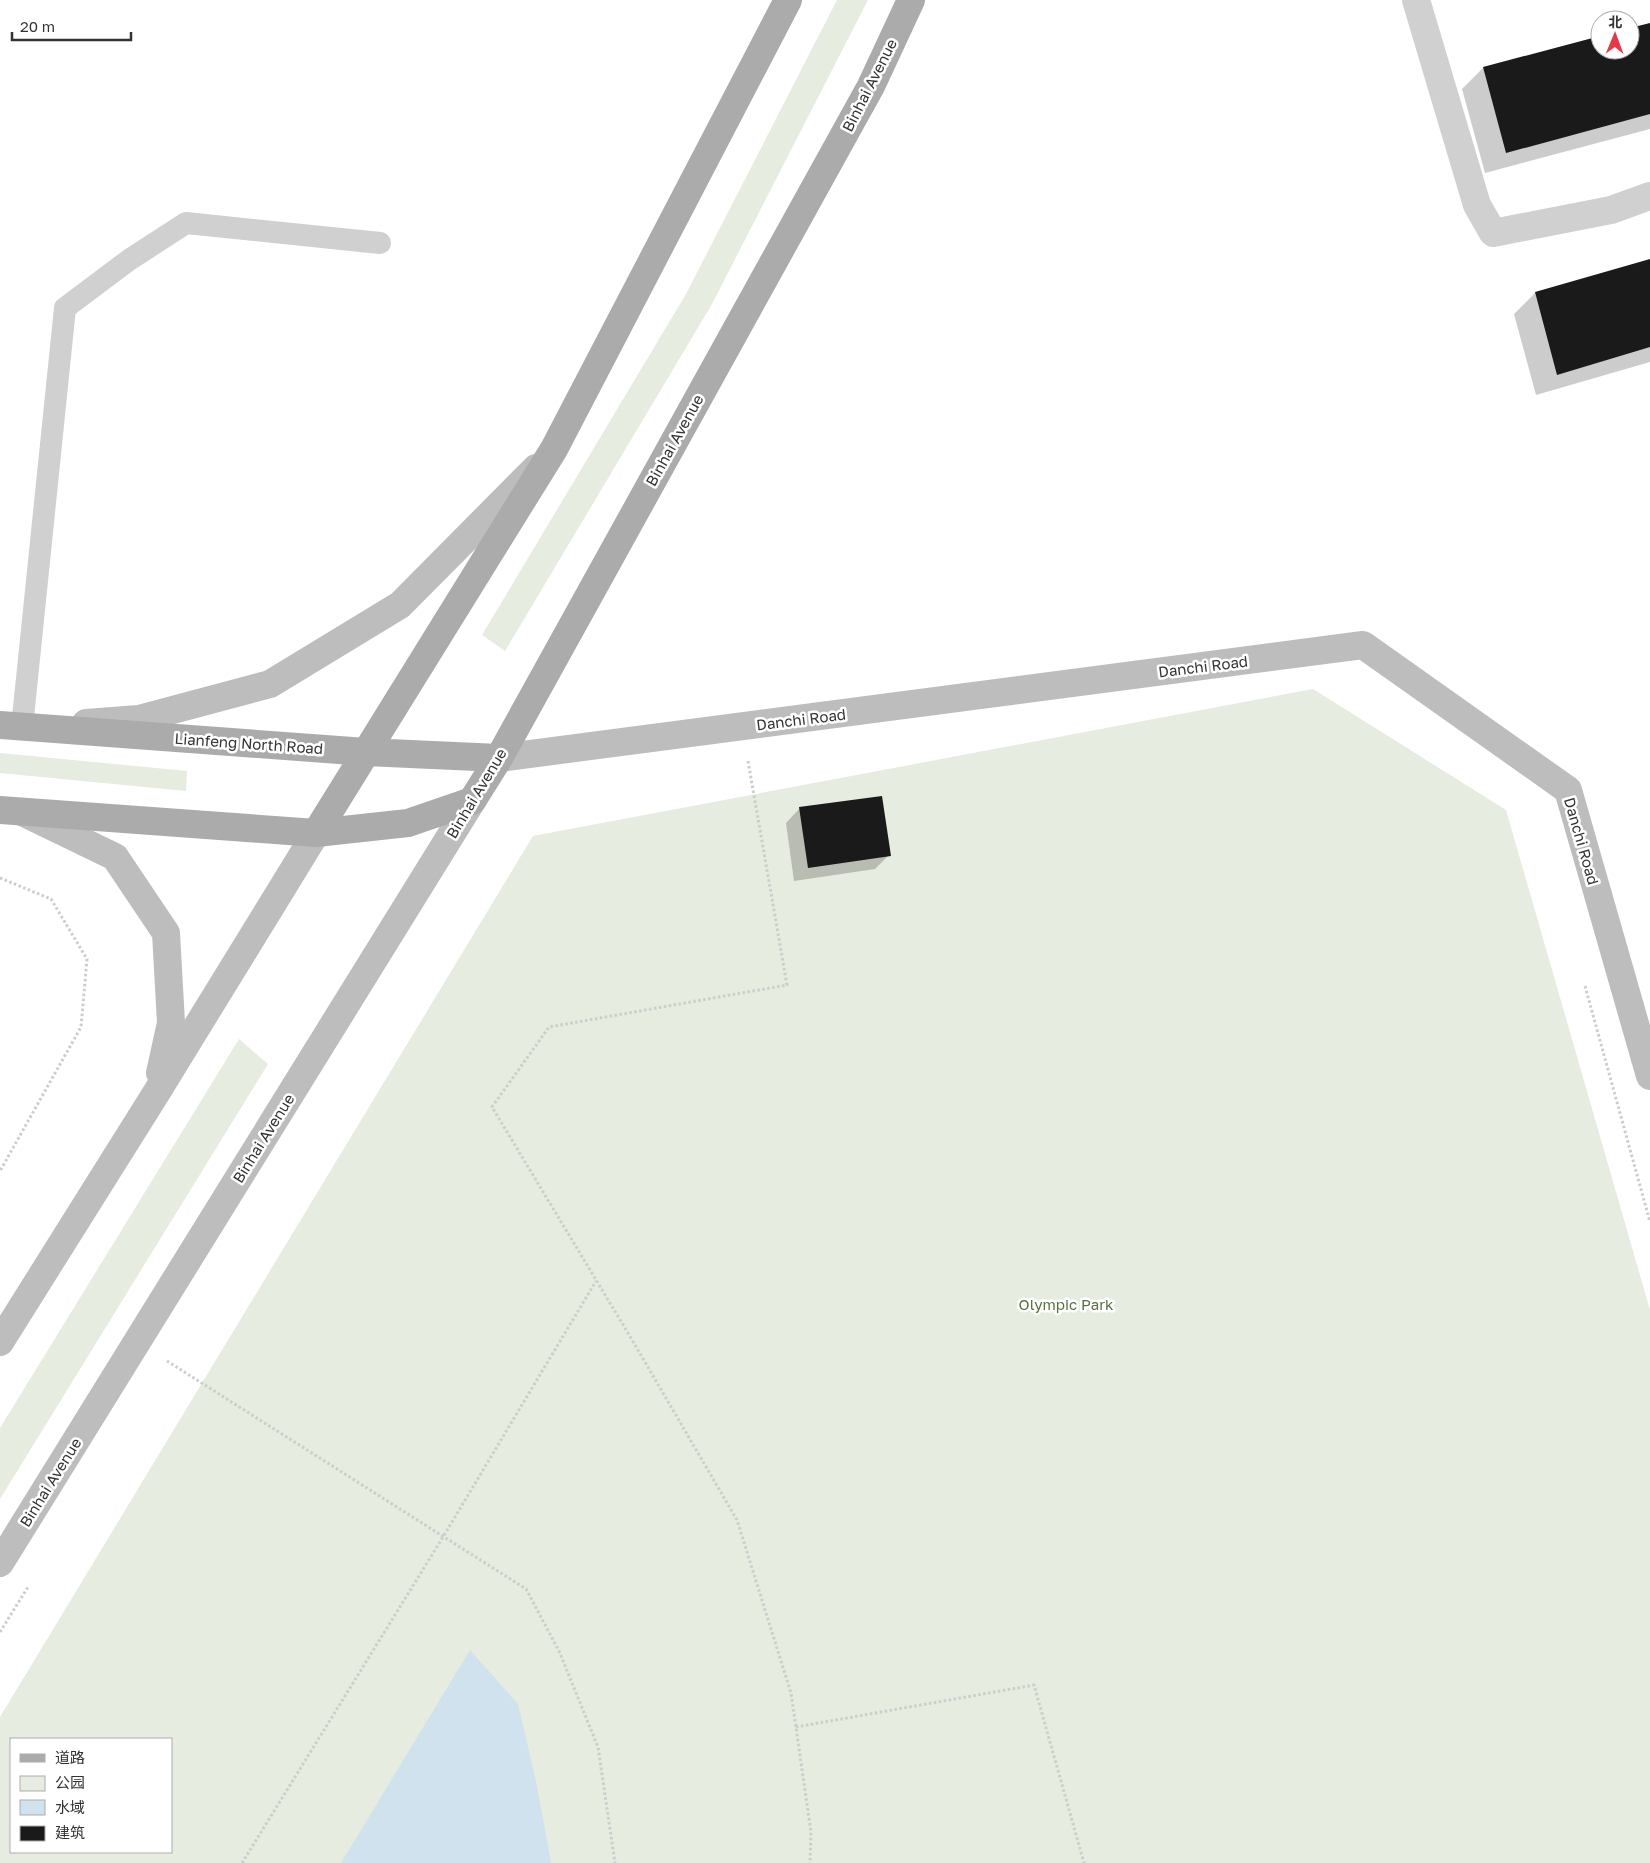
<svg xmlns="http://www.w3.org/2000/svg" width="1650" height="1863" font-family="'Golos Text','Noto Sans SC',sans-serif">
<style>
.green{fill:#e6ecdf;fill-rule:evenodd}
.water{fill:#cfe2ee}
.shadow{fill:#0003}
.building{fill:#1a1a1a}
.lines{fill:none;stroke-linecap:round;stroke-linejoin:round}
.path{stroke:#cdcdcd;stroke-width:3;stroke-dasharray:2.5 2.5;stroke-linecap:butt}
.service{stroke:#d0d0d0;stroke-width:22}
.minor{stroke:#d0d0d0;stroke-width:28}
.secondary{stroke:#bdbdbd;stroke-width:28}
.primary{stroke:#ababab;stroke-width:28}
.labels{text-anchor:middle;dominant-baseline:central;stroke-width:5;stroke-linejoin:round;paint-order:stroke}
.street-label{font-size:15px;fill:#333;stroke:#fff}
.park-label{font-size:15px;fill:#56703f;stroke:#fff}
</style>
<rect width="100%" height="100%" fill="#fff"/>
<path class="green" d="M837,0h31l-156,304 -207,347 -23,-16 204,-341z
M1313,689l193,121 144,500v553h-1650v-146l533,-881zM11,1739h160v113h-160z
M0,753l187,18 -1,20 -186,-18z
M239,1039l29,25 -268,435v-71z"/>
<path class="water" d="M470,1650l48,54 18,77 15,82h-210z"/>
<path class="shadow" d="M1650,24v105l-165,44 -23,-84 21,-21 117,-31v13h30v-21z
M1650,260v102l-114,33 -22,-81 21,-21z
M800,808l89,47 -14,14 -81,12 -8,-58z"/>
<path class="building" d="M1650,23v91l-144,39 -23,-86 117,-31v14h30v-22z
M1650,259v88l-93,28 -22,-83z
M882,796l9,60 -83,12 -9,-61z"/>
<g class="lines">
<path class="path" d="M748,761l39,224 -238,42 -57,80 136,226 109,187 54,173 20,139 -1,31
M0,878l51,21 36,60 -6,68 -81,144
M1585,986l65,236
M167,1361l359,228 33,62 39,96 17,116
M0,1632l28,-45
M796,1727l238,-42 50,178
M242,1863l201,-326 153,-256"/>
<path class="service" d="M22,727l43,-419 64,-48 57,-37 194,20"/>
<path class="minor" d="M1416,0l61,205 16,28 118,-23 39,-14"/>
<path class="secondary" d="M86,723l53,-4 131,-35 130,-79 136,-137
M499,758l864,-113 205,145 82,286
M22,812l93,45 51,76 5,90 -11,50
M0,1342l155,-247 161,-262
M0,1563l472,-762"/>
<path class="primary" d="M0,725l366,27 133,6
M0,810l316,23 92,-10 64,-22 27,-43 372,-672 40,-86
M316,833l238,-384 234,-449"/>
</g>
<g class="labels">
<g class="street-label">
<text transform="translate(869 85) rotate(-63)">Binhai Avenue</text>
<text transform="translate(674 440) rotate(-61)">Binhai Avenue</text>
<text transform="translate(1203 666) rotate(-7)">Danchi Road</text>
<text transform="translate(801 719) rotate(-7)">Danchi Road</text>
<text transform="translate(249 743) rotate(4)">Lianfeng North Road</text>
<text transform="translate(476 793) rotate(-59)">Binhai Avenue</text>
<text transform="translate(1582 841) rotate(74)">Danchi Road</text>
<text transform="translate(263 1138) rotate(-58)">Binhai Avenue</text>
<text transform="translate(50 1482) rotate(-58)">Binhai Avenue</text>
</g>
<g class="park-label">
<text x="1066" y="1304">Olympic Park</text>
</g>
</g>
<rect x="10" y="1738" width="162" height="115" fill="#ffffff" stroke="#adadad"/>
<rect x="20" y="1754" width="25" height="8" fill="#ababab" stroke="#adadad"/>
<text x="55" y="1763" font-size="15" fill="#333333">道路</text>
<rect x="20" y="1776" width="25" height="15" fill="#e6ecdf" stroke="#adadad"/>
<text x="55" y="1788" font-size="15" fill="#333333">公园</text>
<rect x="20" y="1800" width="25" height="15" fill="#cfe2ee" stroke="#adadad"/>
<text x="55" y="1813" font-size="15" fill="#333333">水域</text>
<rect x="20" y="1826" width="25" height="15" fill="#1a1a1a" stroke="#adadad"/>
<text x="55" y="1838" font-size="15" fill="#333333">建筑</text>
<g transform="translate(1615 35) rotate(1)"><circle r="24" fill="#ffffff" stroke="#adadad"/>
<path d="M0-4L9 19L0 12L-9 19Z" fill="#e63946"/>
<text y="-8" font-size="14" font-weight="bold" text-anchor="middle" fill="#333333">北</text>
</g>
<path d="M12 32v8h119v-8" fill="none" stroke="#333333" stroke-width="2.5"/>
<text x="20" y="32" font-size="15" fill="#333333" stroke="#ffffff" stroke-width="4" paint-order="stroke">20 m</text>
</svg>
